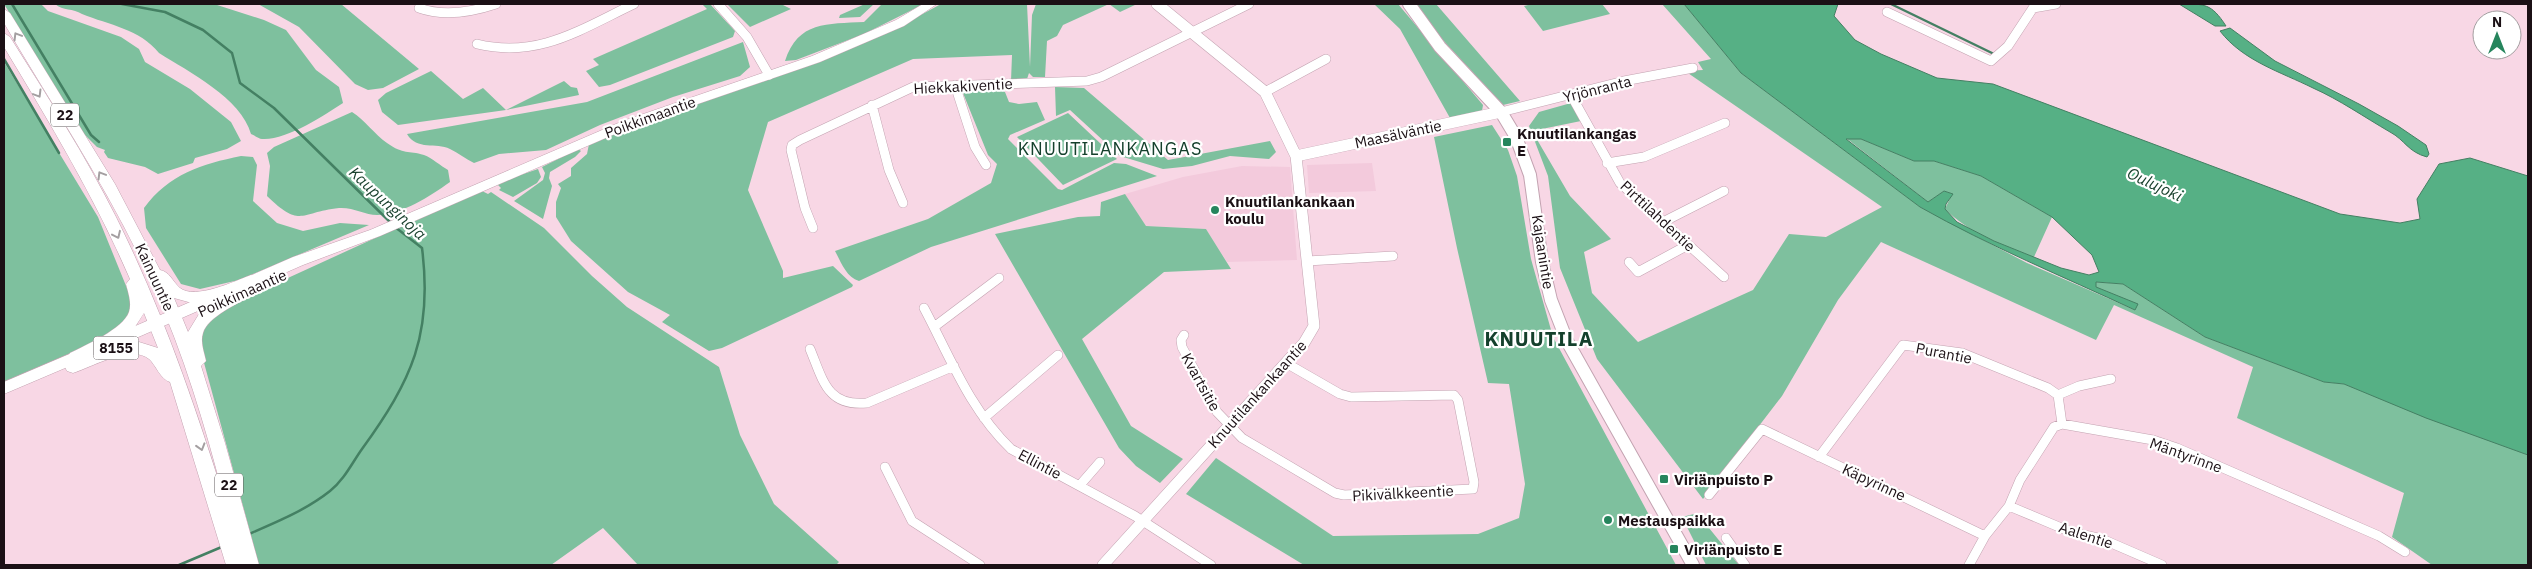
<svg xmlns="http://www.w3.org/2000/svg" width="2532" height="569" font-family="'IBM Plex Sans',sans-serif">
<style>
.built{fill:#f3cadc}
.green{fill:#7ec09e}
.water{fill:#56b085;stroke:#448063;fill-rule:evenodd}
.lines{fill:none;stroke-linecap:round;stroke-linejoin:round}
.stream{stroke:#448063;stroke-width:2.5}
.minor-casing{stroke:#c3a3b1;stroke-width:10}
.tertiary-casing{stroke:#c3a3b1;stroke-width:12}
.secondary-casing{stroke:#c3a3b1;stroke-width:14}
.primary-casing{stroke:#c3a3b1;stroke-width:1}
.trunk-casing{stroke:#c3a3b1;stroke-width:1}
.minor{stroke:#fff;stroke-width:9}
.tertiary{stroke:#fff;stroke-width:11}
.secondary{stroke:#fff;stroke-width:12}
.primary{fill:#fff;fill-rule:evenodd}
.trunk{fill:#fff;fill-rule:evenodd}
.oneway{stroke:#a49fa1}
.poi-dot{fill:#26855d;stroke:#fff;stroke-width:2}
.labels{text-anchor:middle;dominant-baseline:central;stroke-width:4.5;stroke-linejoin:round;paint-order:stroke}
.shield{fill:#fff;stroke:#5f585b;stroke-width:1}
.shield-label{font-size:14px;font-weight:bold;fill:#1b1015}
.street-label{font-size:15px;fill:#1b1015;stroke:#fff}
.poi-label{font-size:15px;font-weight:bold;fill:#1b1015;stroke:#fff;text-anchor:start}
.water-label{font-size:16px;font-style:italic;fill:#1a412e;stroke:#fff}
.quarter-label{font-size:18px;letter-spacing:1px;fill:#14402c;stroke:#fff}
.district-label{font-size:20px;font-weight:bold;letter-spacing:1px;fill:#14402c;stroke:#fff}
</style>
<rect width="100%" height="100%" fill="#f8d7e5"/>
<path class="built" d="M1372,163l4,28 -67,2 -2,-28z
M1242,166l48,1 7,93 -70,2 -21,-33 -60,-3 -21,-32 58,-17z"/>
<path class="green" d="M4,4h37l7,7 73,26 18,12 6,13 45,27 41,33 10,19 -14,8 -32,9 -2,5 -35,11 -13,-7 -37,-9 -4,-6 1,-2 -8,-3 -14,-14z
M55,4h159l50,16 22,10 30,40 23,17 4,16c-18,12 -58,38 -81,36 -3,0 -8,-4 -11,-5 -10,-36 -62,-62 -92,-81 -19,-24 -50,-28 -77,-39 -9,-6 -19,-3 -27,-10z
M258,4h83l78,65 -36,19 -15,2 -13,-6 -56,-57z
M702,4h8l25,27 -2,6 -123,48 -11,2 -13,-16 13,-6 -6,-6 114,-50z
M727,4h54l10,5 -41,18z
M865,4h9l-14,13 -21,1 1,-3z
M882,4h42l-60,30 -68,26 -11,1c13,-40 42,-37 79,-39z
M941,4h86l3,63 2,-52 4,-11h101l-17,8 -11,-8 -46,21 -6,11 -10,5 -2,36h-12l-4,-4 -2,6 -16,2 1,-26 -99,4 -145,63 -20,68 35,81v7l50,-12 20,19 -1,2 -130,61 -13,3 -47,-29 8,-7 -42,-23 -57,-51 -15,-24v-15l5,-14 -3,-4 13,-8v-8l16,-14 2,-10 67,-28 146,-48 102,-44z
M1374,4h24l85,101 -1,6 -32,7 -50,-89z
M1414,4h22l84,97 -17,4 -63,-68z
M1532,4h70l8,10 -67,17 -19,-25z
M1662,4h22l57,69 179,134 107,56 108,47 2,-6 -42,-17v-5l28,2 82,53 119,45 20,2 184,71v110h-96l-40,-28 12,-44 -167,-75 16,-51 -139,-62 -18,35 -215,-98 -43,58 -56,96 -79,103 -106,-140 -37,-91 -12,-92 -19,-50 10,-14 32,-9 10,18 -49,10 38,65 41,43 -27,13 8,41 46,49 115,-52 36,-56 37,3 56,-30 -197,-136 18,-1 -5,-8 13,-3z
M743,42l7,25 -10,9 -67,21 -73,28 -54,25 -47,4 -25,9c-8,-4 -16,-10 -24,-14 -14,-7 -33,2 -43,-15l180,-32z
M4,62l94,155 35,86 -4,15 -30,23 -95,41z
M431,71l32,28 20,-11 23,22 58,-29 7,6 6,1 2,7 -73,15 -108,15 -16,-13 -4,-12 8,-7z
M1055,87l29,1 84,72 102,-19 6,11 -7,7 -39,-3 -38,10 -29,3 -43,-13 -50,-46 -14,6z
M997,89l8,3 4,10 10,2 18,-2 8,18 -35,15 -2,4 50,50 4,1 52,-27 12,1 31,12 -226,71 -72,34c-13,-4 -18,-19 -24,-30l93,-32 63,-36 6,-19 -9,-9 -25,-62z
M352,112c13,8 22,22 35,31 17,12 21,7 37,12 8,3 17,11 24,15l2,12c-21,15 -47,32 -73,33 -12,0 -24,-8 -38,-7 -39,4 -38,21 -72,-12l3,-30 -3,-13 7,-6z
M1068,113l49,46 -54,26 -46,-48z
M1492,125l16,25 9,26 14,83 22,78 123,228h-372l-118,-71 30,-36 117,78 145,-2 41,-16 6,-34 -16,-100 -21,-1 -31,-135 -23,-111z
M1846,138l15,1 53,22h20l47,15 71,41 -18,40c-32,-12 -65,-24 -89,-48l7,-15 -8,-3 -16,11z
M578,149l3,2 -6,6 -25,15 -1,6 3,8 -9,33 -29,-18 29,-21 2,-7 -3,-6z
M241,156l12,1 4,8 -4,36 24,22 26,8 37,-8 29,2 -130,55 -39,9 -19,-5 -35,-56 -2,-20c25,-34 58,-44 97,-52z
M538,169l3,8 -4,6 -24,14 -14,-7 2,-2 -3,-3h-7z
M480,190l8,4 3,-2 53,36 48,48 35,31 92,60 21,68 34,69 65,58 -3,3h-198l-35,-37 -52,37h-292l-59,-217 3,-22 4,-5 35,-22z
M1125,194l21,32 60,3 25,40 -67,3 -82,67 49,87 52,33 -23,24 -24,-17 -17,-18 -124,-214 83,-17 22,-1 1,-14z
M1694,514l15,14 30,37h-33l-24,-48z"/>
<path class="water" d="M1684,4h154l-4,12 21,24 26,14 56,24 56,6 347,130 60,9 20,-4 -3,-20 22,-35 31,-6 58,18v279l-102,-37 -82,-34 -20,-2 -119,-45 -82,-53 -27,-2v5l42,17 -3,6c-73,-34 -144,-63 -215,-103l-179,-134zM1846,139h15l53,22h20l47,15 71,41 40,38 7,17 -10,3 -28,-7 -67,-27 -37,-19 -12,-13 1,-5 7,-10 -9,-3 -16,11z
M2179,4c26,0 32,-1 47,22h-11z
M2230,28l45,33 84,43 39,22 28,19 3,9 -2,3c-19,-5 -22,-17 -37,-25 -26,-15 -50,-32 -77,-44 -32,-16 -70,-27 -93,-57z"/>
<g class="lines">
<path class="stream" d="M12,4l79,131 8,7
M122,4l43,8 38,18 29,23 8,30 34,25 117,115
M1891,4l103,50
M4,59l55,94
M249,534c28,-12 57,-24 81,-43 14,-11 22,-28 32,-42 50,-69 71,-115 60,-201l-27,-21
M179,565l45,-19"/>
<defs>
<path id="minor" d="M718,4l29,33 22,38
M419,8c25,9 53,4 77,-4
M1887,12l104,49 17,-15 25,-38 23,-4
M477,44c61,15 104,-15 157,-40
M955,85l20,62 11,18
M1265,92l61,-33
M1571,95l49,88 104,94
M872,105l17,65 14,33
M1501,112l123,-31 69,-13
M1607,163l37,-6 81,-34
M1663,222l61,-31
M813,228l-8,-20 -14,-58 1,-5 8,-5 113,-53 174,-6 14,-4 148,-73
M1307,261l86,-5
M1629,262l9,10 50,-27
M924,308c26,49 46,102 87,141l124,67 76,49
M934,327l65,-49
M1184,335l-3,5 1,7 35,65 25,26 93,55 9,2 129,-6 1,-7 -16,-82 -4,-5 -103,2 -11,-3 -54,-31
M810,349c13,31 17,58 57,54l87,-37
M2058,395l21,-9 32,-7
M984,418l74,-63
M1819,457l84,-112 59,8 86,35 10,7 4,29
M885,467l27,54 68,44
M1080,485l20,-23
M1709,495l53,-66 223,107
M2009,506l62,26 31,7 60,26
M1726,538l19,27
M1969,565l16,-29 24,-30 11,-26 34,-53 8,-3 91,16 24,8 202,88 26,16"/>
<path id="tertiary" d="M1296,156l205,-44
M1103,565l201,-222 10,-17 -18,-170 -31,-64 -108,-88"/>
<path id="secondary" d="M1409,4l31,43 61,65 15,25 14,38 12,87 9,38 16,41 126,224"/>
<path id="primary" d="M923,4h14l-33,22 -84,36 -189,65 -251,109 -77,29 -192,84h-10l-2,-4 2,-4 192,-84 77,-27 253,-109 189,-65 84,-36z
M86,347l5,2 2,4 -2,4 -87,37v-12z"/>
<path id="trunk" d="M4,9l6,4 105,171 45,86c10,2 12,11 20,18 15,12 55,-7 71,-13l12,7 3,4 -3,4c-16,9 -55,25 -60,43 -3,9 1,19 3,28l-5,5 24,77 34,122h-33l-56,-183c-10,-3 -14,-17 -21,-23 -18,-15 -57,8 -76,14l-6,-2 -2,-4 5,-6 -2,-4 2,-4c16,-8 53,-24 59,-41 3,-9 -1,-20 -3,-28l4,-5c-35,-81 -80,-156 -126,-232v-14l6,4c37,59 75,118 106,180 45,90 78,185 108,281 -19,-72 -40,-144 -71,-212 -41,-92 -98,-176 -149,-263zM225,296l-26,18 -11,18 -14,-34 18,5zM144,313l14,35 -19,-6 -29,4 23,-16z"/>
</defs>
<use href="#minor" class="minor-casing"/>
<use href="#tertiary" class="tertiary-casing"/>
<use href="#secondary" class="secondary-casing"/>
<use href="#primary" class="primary-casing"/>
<use href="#trunk" class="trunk-casing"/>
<use href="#minor" class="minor"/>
<use href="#tertiary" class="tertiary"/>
<use href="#secondary" class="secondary"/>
<use href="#primary" class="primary"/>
<use href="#trunk" class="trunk"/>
</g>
<defs><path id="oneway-chevron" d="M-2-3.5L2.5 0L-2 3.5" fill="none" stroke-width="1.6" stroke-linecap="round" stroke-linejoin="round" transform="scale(1.25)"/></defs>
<g class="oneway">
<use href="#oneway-chevron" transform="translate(17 36) rotate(-121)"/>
<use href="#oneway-chevron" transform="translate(38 94) rotate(59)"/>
<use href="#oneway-chevron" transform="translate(101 175) rotate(-121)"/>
<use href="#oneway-chevron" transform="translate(117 235) rotate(65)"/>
<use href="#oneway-chevron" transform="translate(201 447) rotate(73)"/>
</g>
<g class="poi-dot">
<rect x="1502" y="137" width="10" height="10" rx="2.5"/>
<circle cx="1215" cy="210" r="5"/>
<rect x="1659" y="474" width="10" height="10" rx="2.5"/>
<circle cx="1608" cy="520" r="5"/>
<rect x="1669" y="544" width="10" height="10" rx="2.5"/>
</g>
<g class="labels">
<g class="shield">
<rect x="51" y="103.5" width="28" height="23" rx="4"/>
<rect x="93.5" y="336.5" width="45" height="23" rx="4"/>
<rect x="215" y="473.5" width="28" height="23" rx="4"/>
</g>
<g class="shield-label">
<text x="65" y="115">22</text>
<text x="116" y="348">8155</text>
<text x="229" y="485">22</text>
</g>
<g class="street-label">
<text transform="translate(963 86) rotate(-3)">Hiekkakiventie</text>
<text transform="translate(1597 89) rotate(-14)">Yrjönranta</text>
<text transform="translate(650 117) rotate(-20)">Poikkimaantie</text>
<text transform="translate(1398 134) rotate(-12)">Maasälväntie</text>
<text transform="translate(1658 216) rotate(43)">Pirttilahdentie</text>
<text transform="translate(1543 252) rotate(81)">Kajaanintie</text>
<text transform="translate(155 277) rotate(65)">Kainuuntie</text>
<text transform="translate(242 293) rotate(-24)">Poikkimaantie</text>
<text transform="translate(1944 353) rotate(11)">Purantie</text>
<text transform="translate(1201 382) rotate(61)">Kvartsitie</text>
<text transform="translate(1257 394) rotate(-48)">Knuutilankankaantie</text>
<text transform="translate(2186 455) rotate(20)">Mäntyrinne</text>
<text transform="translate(1040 464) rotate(28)">Ellintie</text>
<text transform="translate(1874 482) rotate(25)">Käpyrinne</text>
<text transform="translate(1403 493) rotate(-3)">Pikivälkkeentie</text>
<text transform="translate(2086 535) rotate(18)">Aalentie</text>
</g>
<g class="poi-label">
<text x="1517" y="133">Knuutilankangas<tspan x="1517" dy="17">E</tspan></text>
<text x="1225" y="201">Knuutilankankaan<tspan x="1225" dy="17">koulu</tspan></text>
<text x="1674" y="479">Viriänpuisto P</text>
<text x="1618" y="520">Mestauspaikka</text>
<text x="1684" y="549">Viriänpuisto E</text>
</g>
<g class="water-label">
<text transform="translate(2155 184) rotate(25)">Oulujoki</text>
<text transform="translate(388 203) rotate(43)">Kaupunginoja</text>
</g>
<g class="quarter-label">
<text x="1110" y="148">KNUUTILANKANGAS</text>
</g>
<g class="district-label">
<text x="1539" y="338">KNUUTILA</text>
</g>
</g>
<rect width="2532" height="569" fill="none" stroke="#1b1015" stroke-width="10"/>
<g transform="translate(2497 35)"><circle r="24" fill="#ffffff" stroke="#a49fa1"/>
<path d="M0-4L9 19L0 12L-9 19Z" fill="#26855d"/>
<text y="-8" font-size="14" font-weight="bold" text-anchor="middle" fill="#1b1015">N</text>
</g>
</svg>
